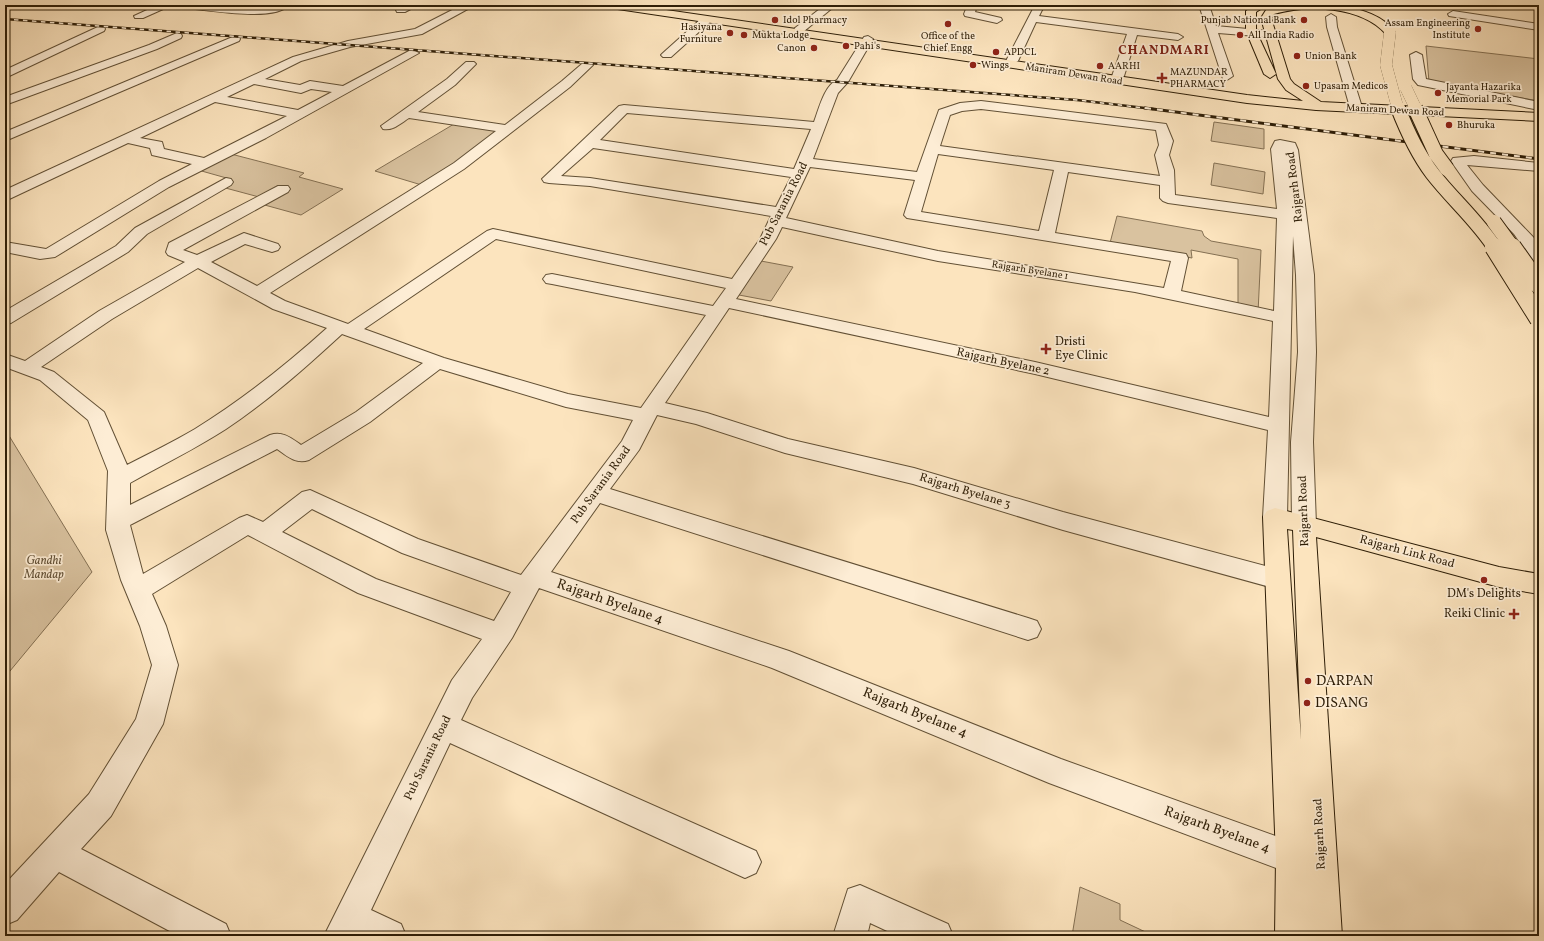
<svg xmlns="http://www.w3.org/2000/svg" width="1544" height="941" font-family="Vollkorn,serif">
<style>
.green{fill:#d9c29f;stroke:#847053}
.lines{fill:none;stroke-linecap:round;stroke-linejoin:round}
.minor-casing{stroke:#625035;stroke-width:2}
.major-casing{stroke:#2e1e07;stroke-width:2}
.minor{fill:#fdedd5;fill-rule:evenodd}
.major{fill:#fce4be;fill-rule:evenodd}
.rail-far1-casing{stroke:#2e1e07;stroke-width:2.5}
.rail-casing{stroke:#2e1e07;stroke-width:3}
.rail-far1{stroke:#fdedd5;stroke-width:1.5;stroke-dasharray:4.5;stroke-linecap:butt}
.rail{stroke:#fdedd5;stroke-width:2;stroke-dasharray:6;stroke-linecap:butt}
.major-bridge-far2-casing{stroke:#2e1e07;stroke-width:12;stroke-linecap:butt}
.major-bridge-far1-casing{stroke:#2e1e07;stroke-width:16;stroke-linecap:butt}
.major-bridge-casing{stroke:#2e1e07;stroke-width:20;stroke-linecap:butt}
.major-bridge-far2{stroke:#fce4be;stroke-width:12}
.major-bridge-far1{stroke:#fce4be;stroke-width:14}
.major-bridge{stroke:#fce4be;stroke-width:18}
.poi-dot{fill:#8f2418;stroke:#fdedd5;stroke-width:1.5}
.labels{text-anchor:middle;dominant-baseline:central;stroke-width:3.5;stroke-linejoin:round;paint-order:stroke}
.far-poi-label{font-size:10px;fill:#2e1e07;stroke:#fdedd5;text-anchor:start}
.far-street-label{font-size:10px;fill:#2e1e07;stroke:#fdedd5}
.street-label{font-size:12px;fill:#2e1e07;stroke:#fdedd5}
.poi-label{font-size:12px;fill:#2e1e07;stroke:#fdedd5;text-anchor:start}
.park-label{font-size:12px;font-style:italic;fill:#614f35;stroke:#fdedd5}
.far-district-label{font-size:13px;font-weight:bold;letter-spacing:1px;fill:#7a1f14;stroke:#fdedd5}
.near-street-label{font-size:14px;fill:#2e1e07;stroke:#fdedd5}
.near-poi-label{font-size:14px;fill:#2e1e07;stroke:#fdedd5;text-anchor:start}
</style>
<rect width="100%" height="100%" fill="#fce4be"/>
<filter id="stains"><feTurbulence type="fractalNoise" baseFrequency=".005" numOctaves="4"/><feColorMatrix values="0 0 0 0 .2 0 0 0 0 .09 0 0 0 0 .02 0 0 0 .5 -.17"/></filter>
<radialGradient id="worn" r=".72"><stop offset=".6" stop-color="#630" stop-opacity="0"/><stop offset="1" stop-color="#630" stop-opacity=".3"/></radialGradient>
<path class="green" d="M1426,46l113,13v42l-110,-19z
M1214,122l50,7v20l-53,-8z
M454,124l49,8 -78,54 -50,-15z
M231,154l73,19 -5,4 44,12 -42,26 -40,-11 -2,-7 -41,-11 12,-7 -32,-9z
M1214,163l51,9 -2,22 -52,-9z
M1117,216l85,15 2,5 7,5 50,9 -3,63 -20,-2v-52l-47,-9 1,8 -82,-15z
M761,261l32,6 -22,34 -32,-6z
M5,433l3,1 84,138 -87,105z
M1080,887l40,17v16l34,16h-82z"/>
<g class="lines">
<defs>
<path id="minor" d="M158,5h14l-29,13h-8l-1,-2z
M181,5h44l37,3 13,-3h14c-14,17 -81,5 -103,3z
M404,5h14l-13,7h-8l-1,-2z
M462,5h13l-53,29 -72,13 -49,14 -36,18 35,6 10,-4 33,5 66,-35 4,-1 6,3 -153,85 -97,49 -114,70 -15,2 -35,-7v-10l41,7 113,-68 33,-17 -40,-9 -2,-7 -22,-5 -123,58v-11l288,-133 55,-16 67,-12zM254,84l47,9 10,-4 21,3 -34,18 -71,-13zM215,102l72,14 -83,42 -40,-9 -2,-7 -22,-4z
M825,5h11l-33,27h-8l-1,-2 1,-2z
M963,5h10l3,4 -1,3 26,6 1,2 -5,3 -32,-7 -1,-2 2,-5z
M1035,5l9,1 -5,10 139,18 5,3 -5,3 -41,-5 -13,41 -6,4 -6,-4 15,-42 -91,-12 -18,39 -6,3 -4,-1 -2,-2z
M1199,5h10l7,21 53,5 5,3 -5,3 -51,-4 15,43 -6,4 -4,-1z
M1453,11l86,13v6l-90,-14 -1,-2z
M1331,14l5,3 1,10 24,77 -2,3 -4,1 -6,-4 -22,-77 -1,-10z
M706,17l5,3 -1,2 -39,35h-8l-2,-2 2,-2 39,-35z
M100,26l4,1 1,2 -1,2 -99,47v-8z
M177,33l4,1 1,2 -1,2 -24,11 -152,56v-8l144,-52z
M235,36l4,1 1,2 -1,2 -234,100v-9z
M868,36l5,3 -25,43 -10,11 -25,66 104,13 22,-62 21,-7 21,-2 185,23 7,17 -4,14 5,15 1,25 102,14 -6,-60 4,-8 5,-1 15,3 3,7 16,125 2,77 -3,90 3,83 -4,6 -8,3 -8,-3 -4,-6 -1,-83 7,-90 -2,-77 -3,-39 -6,281 -4,6 -8,3 -8,-3 -4,-6 5,-87 -233,-56 -306,-66 -64,95 42,10 81,26 126,29 149,44 214,57 9,3 3,7 -3,7 -9,3 -214,-59 -150,-46 -128,-31 -89,-29 -39,-9 -18,35 -29,39 418,129 9,3 4,8 -4,8 -9,3 -428,-137 -49,69 238,79 272,108 231,83 11,5 5,11 -5,11 -11,5 -243,-91 -277,-115 -233,-80 -27,50 -40,60 -11,22 295,131 5,11 -5,11 -11,5 -11,-5 -284,-130 -79,167 30,14 5,12h-82l128,-256 30,-41 -124,-46 -110,-58 -96,59 14,32 12,39 -15,59 -52,92 -30,33 145,75 5,12h-52l-120,-64 -42,48 -12,5v-41l84,-90 47,-75 16,-54 -12,-39 -19,-46 -15,-50 2,-59 -20,-51 -48,-40 -35,-13v-13l20,7 74,-50 86,-49 -17,-7 -2,-3 3,-9 109,-57h10l2,3 -2,3 -105,58 14,5 47,-22 34,11 2,3 -2,3 -6,2 -27,-8 -34,18 46,24 197,-123 42,-32 -87,-13c-8,5 -16,13 -26,11l-2,-3 66,-47 19,-17h8l2,2 -21,21 -37,27 87,13 57,-44 21,-18h8l2,2 -23,22 -106,82 -194,124 15,8 63,23 139,-93 6,-2 239,50 28,-40 11,-23 -181,-30 -41,-3 -5,-1 -2,-3 77,-73 5,-1 190,17c5,-13 10,-36 23,-42l27,-43zM981,109l175,21 3,15 -4,10 5,21 -220,-30 10,-31 12,-4zM627,113l184,16 -17,40 -194,-29zM593,148l198,29 -15,30 -186,-29 -29,-2zM938,154l116,16 -15,61 -118,-19zM810,167l105,13 -11,35 3,3 264,43 -7,27 -226,-37 -152,-33zM1068,172l92,13v13l3,3 5,2 109,15 -3,93 -93,-20 7,-33 -2,-4 -131,-21zM782,227l156,34 197,31 138,29 -4,96 -234,-55 -299,-63 40,-60zM496,239l230,49 -13,18 -161,-32 -6,1 -3,4 3,4 6,1 154,31 -65,93 -73,-14 -124,-36 -80,-29zM198,268l75,41 54,19c-41,37 -85,72 -132,101 -22,13 -45,24 -68,36l-23,-53 -50,-40 -13,-5 71,-48zM342,334l81,29 -67,49 -55,33c-10,-7 -18,-14 -31,-10l-140,70v-22c32,-18 65,-34 96,-54 42,-28 79,-61 116,-95zM440,369l126,38 67,13 -11,21 -101,134 -103,-36 -108,-49 -8,2 -39,30 -16,-7 -8,3 -96,56 -13,-49 147,-76c11,8 19,15 32,11l61,-38zM312,509l90,44 109,39 -17,29 -118,-42 -94,-47z
M1416,52l6,3 4,24 113,23v8l-121,-25 -5,-6 -3,-24z
M1474,156l65,7v8l-72,-6 16,20 51,53 5,7v17l-6,-1 -19,-27 -42,-43 -21,-30 2,-3z
M226,178l5,1 2,3 -2,3 -84,49 -19,18 -117,71 -6,1v-13l111,-65 19,-18z
M860,885l88,39 5,12h-55l-28,-13 -3,13h-34l15,-47z"/>
<path id="major" d="M606,5h26l615,90 56,6 -17,-11 -8,-11 -17,-61 5,-8c35,-10 106,-10 129,22l-1,2h-8c-25,-28 -78,-30 -112,-20l-3,4 19,61 4,5 27,18 218,11v8l-223,-11 -69,-7 -636,-95z
M1254,5h13l-11,7v19l20,43 -6,4 -6,-4 -18,-43v-20z
M1275,508l224,59 40,7v20l-40,-7 -183,-50 26,399h-67l1,-78 -13,-341 4,-6zM1287,529l6,1 8,210z"/>
</defs>
<use href="#minor" class="minor-casing"/>
<use href="#major" class="major-casing"/>
<use href="#minor" class="minor"/>
<use href="#major" class="major"/>
<defs>
<path id="rail-far1" d="M5,19l1072,81 76,9"/>
<path id="rail" d="M1145,108l394,51"/>
</defs>
<use href="#rail-far1" class="rail-far1-casing"/>
<use href="#rail" class="rail-casing"/>
<use href="#rail-far1" class="rail-far1"/>
<use href="#rail" class="rail"/>
<defs>
<path id="major-bridge-far2" d="M1390,32l-4,33 12,44
M1406,88l10,21"/>
<path id="major-bridge-far1" d="M1398,108c9,23 19,45 34,65 20,26 45,47 63,75
M1415,108l21,46 11,15
M1494,222l19,26"/>
<path id="major-bridge" d="M1494,247l45,72
M1512,247l27,38"/>
</defs>
<use href="#major-bridge-far2" class="major-bridge-far2-casing"/>
<use href="#major-bridge-far1" class="major-bridge-far1-casing"/>
<use href="#major-bridge" class="major-bridge-casing"/>
<use href="#major-bridge-far2" class="major-bridge-far2"/>
<use href="#major-bridge-far1" class="major-bridge-far1"/>
<use href="#major-bridge" class="major-bridge"/>
</g>
<g class="poi-dot">
<circle cx="775" cy="20" r="4"/>
<circle cx="1304" cy="20" r="4"/>
<circle cx="948" cy="24" r="4"/>
<circle cx="1478" cy="29" r="4"/>
<circle cx="730" cy="33" r="4"/>
<circle cx="744" cy="35" r="4"/>
<circle cx="1240" cy="35" r="4"/>
<circle cx="846" cy="46" r="4"/>
<circle cx="814" cy="48" r="4"/>
<circle cx="996" cy="52" r="4"/>
<circle cx="1297" cy="56" r="4"/>
<circle cx="973" cy="65" r="4"/>
<circle cx="1100" cy="66" r="4"/>
<path d="M1160 72h4v4h4v4h-4v4h-4v-4h-4v-4h4z"/>
<circle cx="1306" cy="86" r="4"/>
<circle cx="1438" cy="93" r="4"/>
<circle cx="1449" cy="125" r="4"/>
<path d="M1044 343h4v4h4v4h-4v4h-4v-4h-4v-4h4z"/>
<circle cx="1484" cy="580" r="4"/>
<path d="M1512 608h4v4h4v4h-4v4h-4v-4h-4v-4h4z"/>
<circle cx="1308" cy="681" r="4"/>
<circle cx="1307" cy="703" r="4"/>
</g>
<g class="labels">
<g class="far-poi-label">
<text x="783" y="20">Idol Pharmacy</text>
<text x="1296" y="20" text-anchor="end">Punjab National Bank</text>
<text x="1470" y="23" text-anchor="end">Assam Engineering<tspan x="1470" dy="12">Institute</tspan></text>
<text x="722" y="27" text-anchor="end">Hasiyana<tspan x="722" dy="12">Furniture</tspan></text>
<text x="752" y="35">Mukta Lodge</text>
<text x="1248" y="35">All India Radio</text>
<text x="948" y="36" text-anchor="middle">Office of the<tspan x="948" dy="12">Chief Engg</tspan></text>
<text x="854" y="46">Pahi's</text>
<text x="806" y="48" text-anchor="end">Canon</text>
<text x="1004" y="52">APDCL</text>
<text x="1305" y="56">Union Bank</text>
<text x="981" y="65">Wings</text>
<text x="1108" y="66">AARHI</text>
<text x="1170" y="72">MAZUNDAR<tspan x="1170" dy="12">PHARMACY</tspan></text>
<text x="1314" y="86">Upasam Medicos</text>
<text x="1446" y="87">Jayanta Hazarika<tspan x="1446" dy="12">Memorial Park</tspan></text>
<text x="1457" y="125">Bhuruka</text>
</g>
<g class="far-street-label">
<text transform="translate(1074 74) rotate(9)">Maniram Dewan Road</text>
<text transform="translate(1395 110) rotate(3)">Maniram Dewan Road</text>
<text transform="translate(1030 270) rotate(9)">Rajgarh Byelane 1</text>
</g>
<g class="street-label">
<text transform="translate(1295 187) rotate(-97)">Rajgarh Road</text>
<text transform="translate(784 204) rotate(-63)">Pub Sarania Road</text>
<text transform="translate(1003 362) rotate(12)">Rajgarh Byelane 2</text>
<text transform="translate(601 485) rotate(-54)">Pub Sarania Road</text>
<text transform="translate(965 491) rotate(17)">Rajgarh Byelane 3</text>
<text transform="translate(1304 511) rotate(-92)">Rajgarh Road</text>
<text transform="translate(1407 552) rotate(15)">Rajgarh Link Road</text>
<text transform="translate(428 758) rotate(-64)">Pub Sarania Road</text>
<text transform="translate(1320 834) rotate(-93)">Rajgarh Road</text>
</g>
<g class="poi-label">
<text x="1055" y="342">Dristi<tspan x="1055" dy="14">Eye Clinic</tspan></text>
<text x="1484" y="594" text-anchor="middle">DM's Delights</text>
<text x="1505" y="614" text-anchor="end">Reiki Clinic</text>
</g>
<g class="park-label">
<text x="44" y="561">Gandhi<tspan x="44" dy="14">Mandap</tspan></text>
</g>
<g class="far-district-label">
<text x="1164" y="51">CHANDMARI</text>
</g>
<g class="near-street-label">
<text transform="translate(610 602) rotate(19)">Rajgarh Byelane 4</text>
<text transform="translate(915 713) rotate(22)">Rajgarh Byelane 4</text>
<text transform="translate(1217 830) rotate(20)">Rajgarh Byelane 4</text>
</g>
<g class="near-poi-label">
<text x="1316" y="681">DARPAN</text>
<text x="1315" y="703">DISANG</text>
</g>
</g>
<rect width="1544" height="941" fill="none" stroke="#fce4be" stroke-width="20"/>
<rect x="6" y="6" width="1532" height="929" fill="none" stroke="#2e1e07" stroke-width="2"/>
<rect x="10" y="10" width="1524" height="921" fill="none" stroke="#2e1e07"/>
<rect width="100%" height="100%" filter="url(#stains)"/>
<rect width="100%" height="100%" fill="url(#worn)"/>
</svg>
